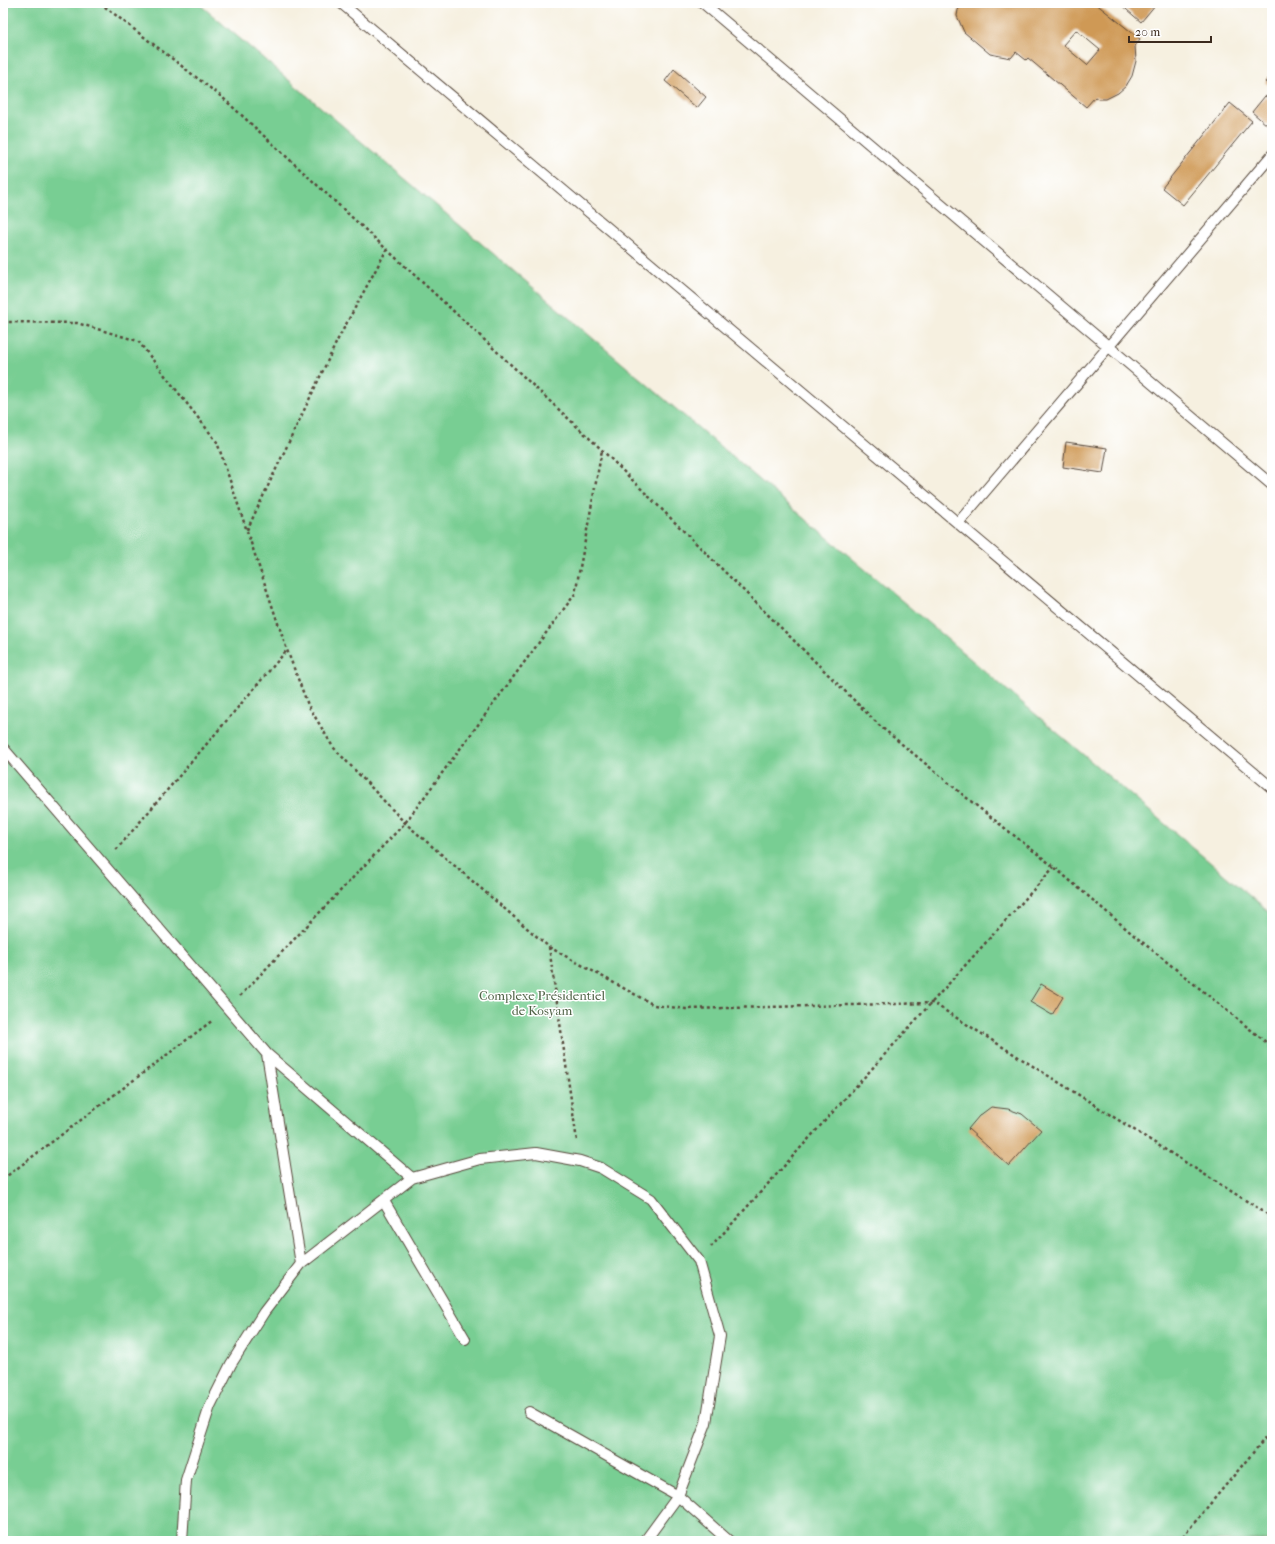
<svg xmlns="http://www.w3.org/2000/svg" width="1275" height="1544" font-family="'IM FELL French Canon',serif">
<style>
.green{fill:#78ce93;stroke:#5a7c58}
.building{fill:#cf9955;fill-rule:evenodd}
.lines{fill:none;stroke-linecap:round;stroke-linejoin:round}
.service-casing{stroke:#57483b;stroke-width:12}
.path{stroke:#57483b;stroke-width:2.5;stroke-dasharray:3 3;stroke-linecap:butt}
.service{stroke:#fff;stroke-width:10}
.labels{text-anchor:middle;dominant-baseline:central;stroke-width:3;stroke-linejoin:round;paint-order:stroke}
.park-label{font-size:13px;fill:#506347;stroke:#fff}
</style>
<rect width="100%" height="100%" fill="#fff"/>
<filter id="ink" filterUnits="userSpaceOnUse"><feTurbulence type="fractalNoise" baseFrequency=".025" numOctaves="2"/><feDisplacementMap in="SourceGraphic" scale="8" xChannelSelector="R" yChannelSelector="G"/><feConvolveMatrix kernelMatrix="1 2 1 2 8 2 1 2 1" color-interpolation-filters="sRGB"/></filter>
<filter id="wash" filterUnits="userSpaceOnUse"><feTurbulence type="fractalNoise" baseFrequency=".012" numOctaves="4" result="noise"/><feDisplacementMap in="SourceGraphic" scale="16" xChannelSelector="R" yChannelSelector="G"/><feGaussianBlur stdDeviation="0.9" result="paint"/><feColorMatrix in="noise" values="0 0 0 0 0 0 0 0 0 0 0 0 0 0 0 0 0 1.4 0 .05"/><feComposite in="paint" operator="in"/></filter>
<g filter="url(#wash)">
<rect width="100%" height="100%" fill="#f6f0e0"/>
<path class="green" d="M3,3h195l1074,912v626h-1269z"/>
<g id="blocks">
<path class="building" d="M960,3h135l45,36 -5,7 1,15 -4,15 -6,10 -8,7 -12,6h-8l-3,-2 -9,10 -58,-49 -2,2 -10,-8 -5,6 -21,-4 -26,-22 -7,-16 1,-6 4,-5zM1076,30l24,20 -13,15 -24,-20z
M1119,3h35l2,1 -15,18z
M674,69l32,28 -9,11 -32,-27z
M1272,74v14l-7,-6z
M1265,96l7,5v18l-5,6 -15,-13z
M1230,103l22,18 -69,84 -21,-17z
M1066,442l41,6 -4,25 -40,-6z
M1041,984l22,13 -11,18 -22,-13z
M991,1107l17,2 14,5 19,16 -32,36 -41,-37 11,-13z"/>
</g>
</g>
<g filter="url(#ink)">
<use href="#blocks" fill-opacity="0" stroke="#57483b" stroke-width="1"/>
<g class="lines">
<defs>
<path id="service" d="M341,3l931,785
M703,3l569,482
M958,523l314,-368
M3,748l264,306 145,124
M267,1054l34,210
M384,1201l81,138
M529,1412l149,84 51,45
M182,1541l4,-61 24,-74 21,-42 33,-52 37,-48 111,-86 68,-19 56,-6 44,8 21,7 50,31 48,62 21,75 -14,87 -28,73 -33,45"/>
</defs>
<use href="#service" class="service-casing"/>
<path class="path" d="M100,3l123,95 253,234 126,118 278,276 93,77 81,64 82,70 136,110
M3,323l3,-1 71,1 61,18 79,101 70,208 21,55 25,42 72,76 144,124 105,58 32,4 247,-6 339,214
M247,530l91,-191 49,-90
M116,850l171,-200
M549,947l28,194
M240,996l165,-173 170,-229 27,-144
M3,1179l210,-159
M711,1247l343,-380
M1179,1541l93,-111"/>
<use href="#service" class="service"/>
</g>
</g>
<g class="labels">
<g class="park-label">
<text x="542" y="995">Complexe Présidentiel<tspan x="542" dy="15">de Kosyam</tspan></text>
</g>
</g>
<rect width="1275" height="1544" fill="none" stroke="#fff" stroke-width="16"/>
<path d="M1129 36v6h82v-6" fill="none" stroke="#3b2a1e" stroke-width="2"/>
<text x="1135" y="36" font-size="12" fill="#3b2a1e" stroke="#ffffff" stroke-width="3" paint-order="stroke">20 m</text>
</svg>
